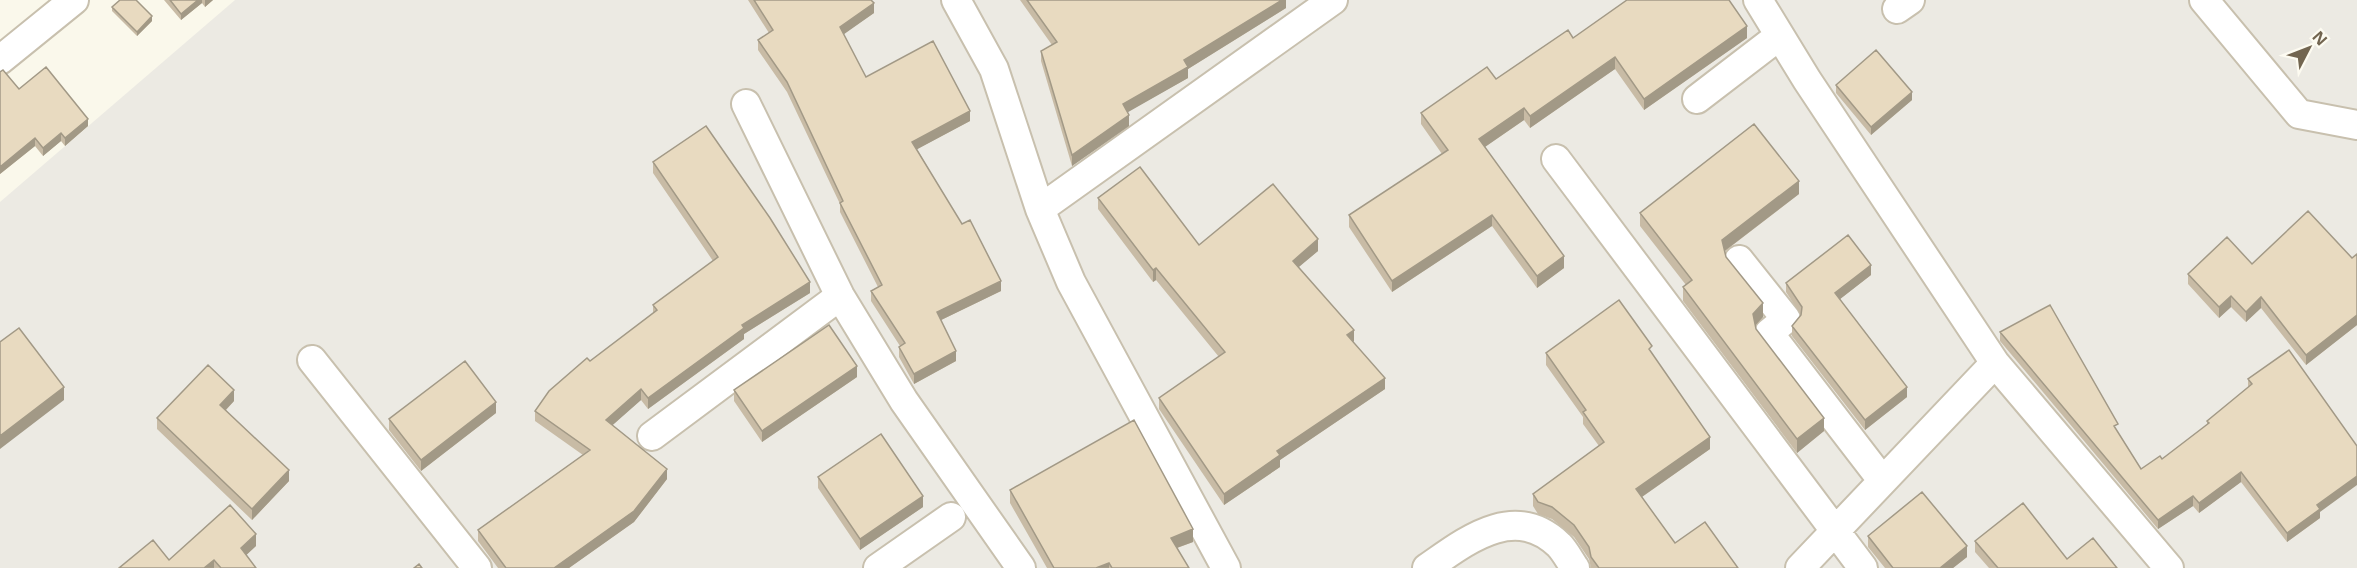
<svg xmlns="http://www.w3.org/2000/svg" width="2357" height="568" font-family="'Noto Sans',sans-serif">
<style>
.industrial{fill:#eceae3}
.lines{fill:none;stroke-linecap:round;stroke-linejoin:round}
.minor-casing{stroke:#c8c0ae;stroke-width:32}
.minor{stroke:#fff;stroke-width:28}
.wall{fill:#c8bba5}
.shaded-wall{fill:#a29986}
.building{fill:#e8dac0;stroke:#a29986;stroke-width:1.5}
</style>
<rect width="100%" height="100%" fill="#faf8eb"/>
<path class="industrial" d="M235,0h2122v568h-2357v-366z"/>
<g class="lines">
<defs>
<path id="minor" d="M956,0l38,69 46,140 31,73 155,286
M1758,0l49,80 188,283
M2204,0l95,114 58,11
M1897,9l13,-9
M0,60l74,-60
M1697,99l82,-63
M746,104l94,192 64,105 117,167
M1556,159l307,409
M1040,209l293,-209
M1739,260l47,59 -17,14 113,147
M312,360l165,208
M652,436l188,-140
M878,568l73,-51
M1427,568c39,-27 87,-66 132,-23 6,6 11,16 16,23
M1800,568l195,-205 174,205"/>
</defs>
<use href="#minor" class="minor-casing"/>
<use href="#minor" class="minor"/>
</g>
<path class="wall" d="M164,0h49l-8,7 -3,-4 -21,17z
M748,0h123l3,13 -31,21 23,43 104,44 -53,28 84,142 -60,29 15,41 -42,23 -15,-27v-10l1,-1 -29,-45v-10l7,-4 -38,-75v-8l-53,-112 -29,-42v-10l11,-7z
M1020,0h266v8l-98,61v9l-61,34 2,14 -57,40 -31,-105v-10l11,-6z
M112,7l40,14 -15,15 -25,-25z
M1573,38h174l-103,72 -29,-41 -85,59 -6,-8 -39,27 79,121 -27,20 -45,-62 -100,66 -43,-65v-12l93,-61 -21,-30v-11l75,-34z
M0,72l19,17 69,37 -23,20 -4,-5 -18,15 -8,-10 -35,28z
M1836,85l76,15 -41,35 -35,-42z
M653,162l157,131 -66,41v5l-96,70 -7,-9 -29,25 55,54 -33,43 -65,46h-71l-20,-27v-11l105,-75 -48,-34v-10l55,-50 63,-48v-8l60,-44 -60,-88z
M1799,194l-74,57 1,6 37,60 -8,9 1,3 68,102 -27,22 -114,-152v-14l3,-2 -46,-59v-13z
M1098,198l101,47 119,6 -20,16 56,74 -1,1 32,47 -105,71v7l-56,38 -65,-96v-11l60,-41 -63,-77 -3,2 -55,-73z
M2357,254v71l-51,40 -45,-57 -15,14 -15,-15 -12,11 -31,-34v-10l64,-10 100,-6z
M1871,275l-31,24 67,98 -42,33 -73,-94v-10l9,-11 -15,-23v-9z
M2000,332l118,100 23,37 21,-10 45,-34v-4l41,-34v-8l41,-29 31,162v6l-33,24 -46,-60 -42,31 -6,-7 -35,23 -158,-188z
M1546,353l106,1 58,95 -68,48 33,46 63,25h-147l-2,-9 -15,-22 -22,-18 -14,-5 -5,-8v-12l66,-48 -16,-22v-7l-37,-52z
M857,377l-95,65 -28,-41v-11z
M234,401l-8,9 63,71 -37,39 -95,-91v-11z
M496,413l-75,58 -32,-41v-11z
M818,477l105,30 -63,43 -42,-62z
M1010,490l183,52 -16,6 12,20h-142l-37,-65z
M1868,536l99,21 -14,11h-68l-17,-21z
M1975,541l92,18 50,9h-128l-14,-16z
M256,546l-10,9 10,13h-137z"/>
<path class="shaded-wall" d="M198,0h4v3l-21,17v-6z
M205,0h8l-8,7z
M1282,0h4v8l-98,61v9l-65,37v-11l61,-44z
M874,3v10l-34,24v-10z
M152,16v5l-15,15v-4z
M1747,26v12l-103,72v-11z
M1615,57v12l-85,59v-12z
M1912,92v8l-41,35v-8z
M1524,108v12l-45,31v-12z
M970,111v10l-58,31v-10z
M1129,115v11l-57,40v-11z
M88,119v7l-23,20v-8z
M61,133v8l-18,15v-8z
M35,138v8l-35,28v-7z
M1799,181v13l-77,59v-13z
M1492,215v11l-100,66v-11z
M1318,239v12l-25,21v-11z
M1564,256v12l-27,20v-12z
M1871,265v10l-36,28v-10z
M1156,268v12l-3,2v-12z
M1001,281v10l-64,31v-10z
M810,282v11l-66,41v5l-96,70v-11l94,-73z
M2231,296v11l-12,11v-11z
M2261,297v11l-15,14v-10z
M1763,303v14l-10,11v-14z
M2357,315v10l-51,40v-10z
M1354,330v11l-7,6v-12z
M956,351v10l-42,23v-10z
M857,366v11l-95,65v-11z
M1385,378v11l-105,71v7l-56,38v-11l53,-43z
M64,387v13l-64,49v-13z
M1907,387v10l-42,33v-10z
M641,389v11l-35,31v-11z
M234,390v11l-14,15v-11z
M496,402v11l-75,58v-11z
M1824,418v13l-27,22v-14z
M1710,437v12l-74,52v-12z
M667,469v10l-33,43 -65,46h-15z
M289,470v11l-37,39v-11z
M2241,472v10l-42,31v-10z
M2357,476v9l-37,27v6l-33,24v-9l30,-28z
M923,496v11l-63,43v-11z
M2193,496v10l-35,23v-9z
M1193,529v13l-22,8v-12z
M256,534v12l-15,14v-12z
M1967,546v11l-14,11h-13z
M214,560v8h-10z
M1109,563v5h-13z"/>
<path class="building" d="M120,0h16l16,16 -15,16 -25,-25z
M170,0h28l-17,14z
M754,0h117l3,3 -34,24 26,50 67,-36 37,70 -58,31 50,82 8,-4 31,61 -64,31 19,39 -42,23 -15,-27 6,-4 -34,-52 11,-6 -42,-82 3,-2 -56,-119 -29,-42 15,-10z
M1027,0h255l-98,60 4,7 -65,37 6,11 -57,40 -31,-104 16,-9z
M1627,0h102l18,26 -103,73 -29,-42 -85,59 -6,-8 -45,31 85,117 -27,20 -45,-61 -100,66 -43,-66 99,-65 -27,-37 66,-46 9,12 72,-49 5,8z
M1876,50l36,42 -41,35 -35,-42z
M46,67l42,52 -23,19 -4,-5 -18,15 -8,-10 -35,29v-95l3,-2 16,19z
M1754,124l45,57 -77,59 4,17 37,46 -10,11 3,15 68,89 -27,21 -114,-152 9,-7 -52,-67z
M706,126l64,92 40,64 -68,43 2,3 -96,70 -7,-9 -35,31 61,49 -33,42 -80,57h-48l-28,-38 112,-80 -55,-39 14,-20 38,-33 3,3 67,-51 -4,-5 65,-48 -65,-95z
M1140,167l59,78 74,-61 45,55 -25,22 61,69 -7,5 38,43 -108,73 3,4 -56,39 -65,-96 66,-46 -69,-84 -3,2 -55,-72z
M2308,211l44,47 5,-4v61l-51,40 -45,-58 -15,15 -15,-16 -12,11 -31,-33 39,-37 25,27z
M1848,235l23,30 -36,28 72,94 -42,33 -73,-94 9,-11 1,-8 -16,-24z
M1619,300l33,46 -3,3 61,88 -74,52 39,54 30,-21 33,46h-139l-8,-11 -2,-10 -15,-22 -22,-18 -14,-5 -5,-8 71,-52 -21,-30 3,-2 -40,-57z
M2050,305l68,119 -4,2 27,43 19,-13 2,3 47,-36 -2,-2 45,-37 -4,-5 41,-29 68,96v30l-40,29 3,4 -33,24 -46,-61 -42,31 -6,-7 -35,24 -158,-188z
M829,325l28,41 -95,65 -28,-41z
M19,328l45,59 -64,49v-94z
M465,361l31,41 -75,58 -32,-41z
M208,365l26,25 -14,15 69,65 -37,39 -95,-91z
M1134,420l59,109 -22,9 18,30h-77l-3,-5 -13,5h-42l-44,-78z
M881,434l42,62 -63,43 -42,-62z
M1922,492l45,54 -27,22h-47l-25,-32z
M2023,503l44,56 26,-21 24,30h-119l-23,-27z
M230,505l26,29 -15,14 15,20h-35l-7,-8 -10,8h-85l34,-28 16,20z
M419,564l3,4h-8z"/>
<g transform="translate(2309 48) rotate(48)" stroke="#fdfbf1" stroke-width="4.5" paint-order="stroke">
<path d="M0-4.5L10 22L0 15L-10 22Z" fill="#726550"/>
<text y="-9" font-size="16" font-weight="bold" text-anchor="middle" fill="#726550">N</text>
</g>
</svg>
